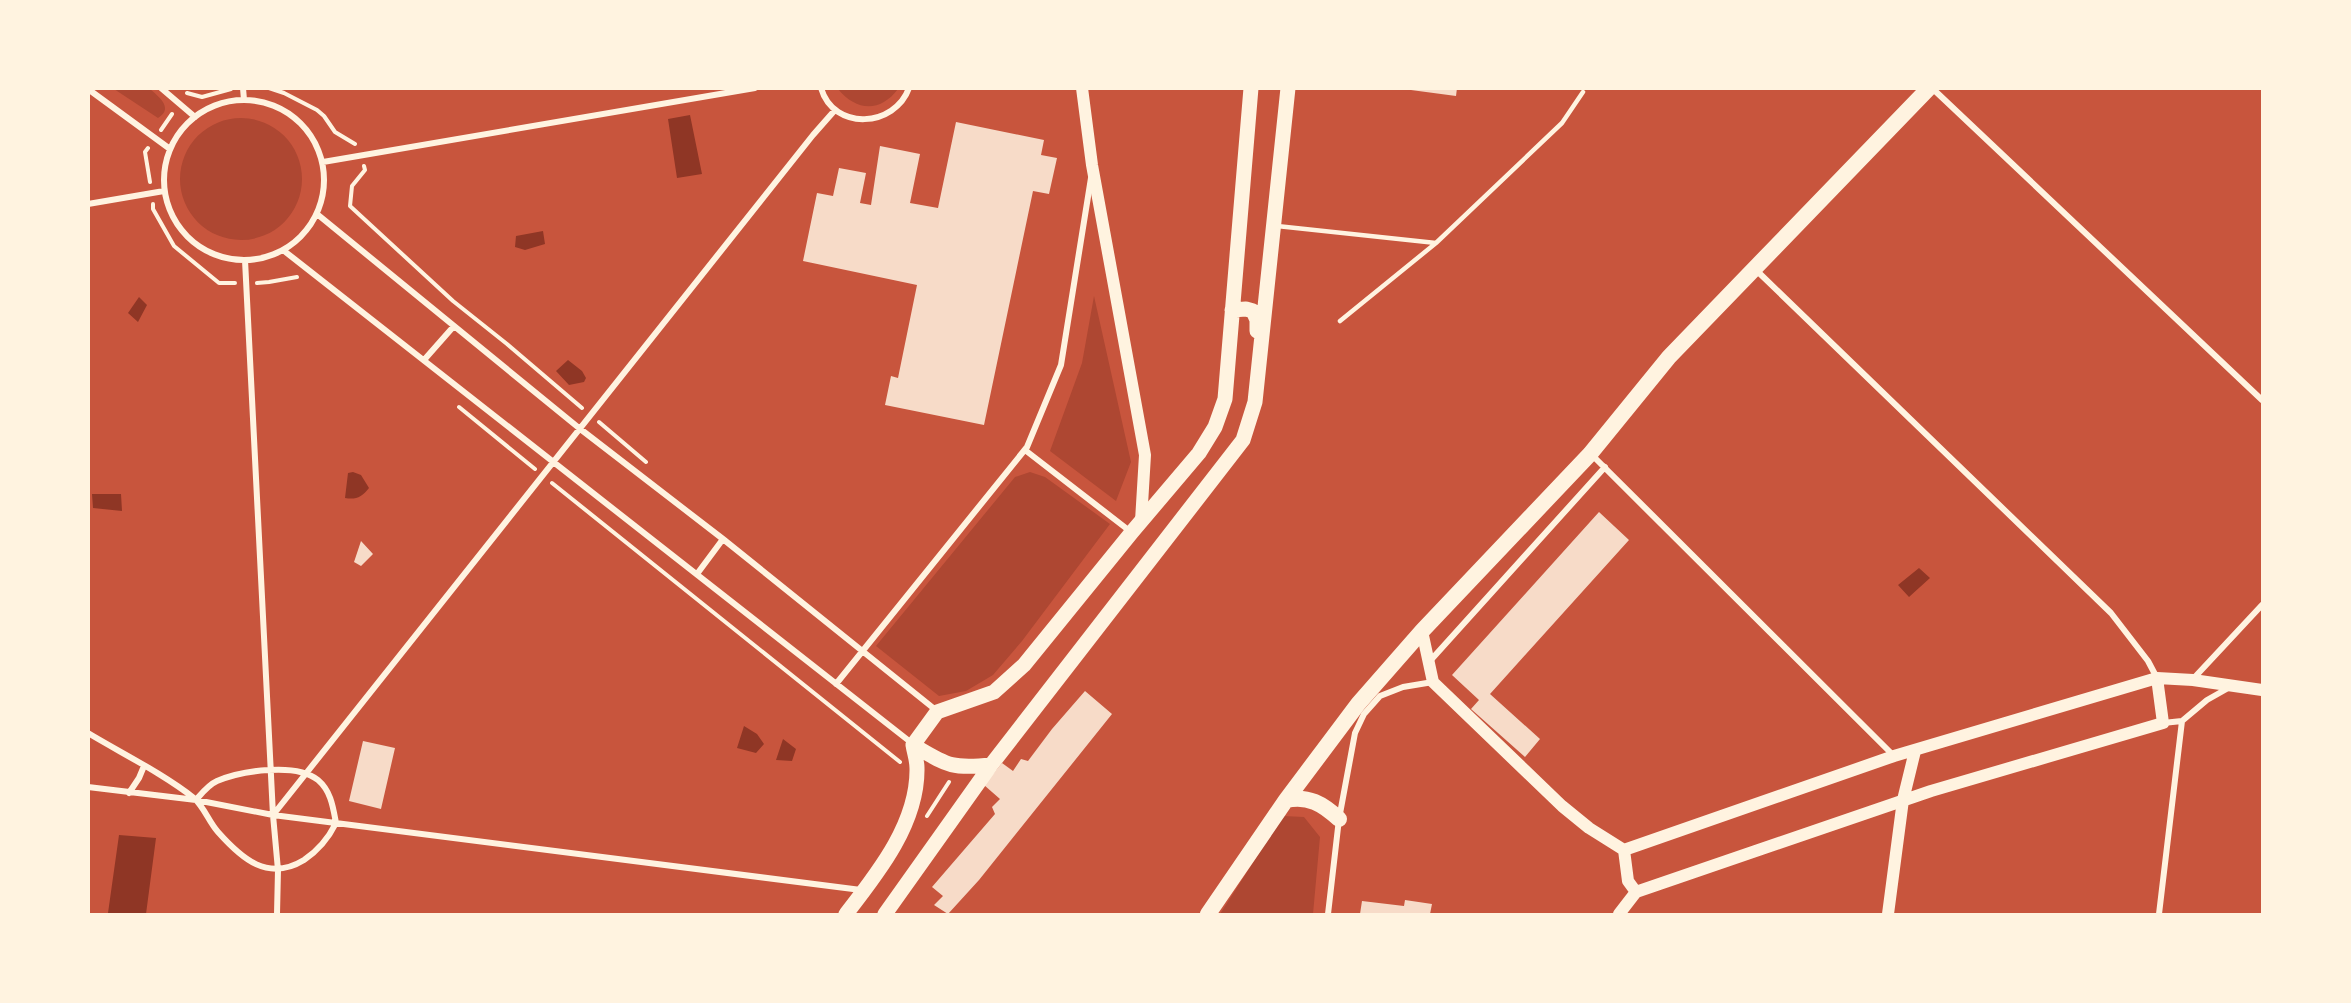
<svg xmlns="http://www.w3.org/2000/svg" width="2351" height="1003" font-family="'PT Sans',sans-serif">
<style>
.green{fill:#ae4732}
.water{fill:#8f3625}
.building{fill:#f7dbc8}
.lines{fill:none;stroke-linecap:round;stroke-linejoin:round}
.path{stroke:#fff3e0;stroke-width:4}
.service{stroke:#fff3e0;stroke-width:4.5}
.minor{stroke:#fff3e0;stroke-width:6}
.secondary{stroke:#fff3e0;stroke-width:12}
.primary{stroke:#fff3e0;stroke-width:15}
.trunk{stroke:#fff3e0;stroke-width:16}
</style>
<rect width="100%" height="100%" fill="#c8553d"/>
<path class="green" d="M114,89h36c9,8 24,19 8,29z
M838,89v-1l60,1c-18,24 -42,22 -60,0z
M180 179a61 61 0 1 1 122 0a61 61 0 1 1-122 0Z
M1094,296l37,166 -15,39 -66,-50 32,-88z
M1030,472l15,5 65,47 -88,117 -29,34 -27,16 -27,5 -63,-50 139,-169z
M1283,816l21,1 16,20 -7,77h-93z"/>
<path class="water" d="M690,115l12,59 -25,4 -9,-59z
M543,231l2,13 -20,6 -10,-3 1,-11z
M139,297l8,8 -9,17 -10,-9z
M568,360l14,11 4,7 -2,4 -15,3 -13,-14z
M353,472l8,3 8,13c-7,9 -13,12 -24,10l3,-25z
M92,494h29l1,17 -29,-3z
M1919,568l11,10 -21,19 -11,-12z
M744,726l13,8 7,10 -8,9 -19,-5z
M783,739l13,10 -4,12 -16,-1z
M119,835l37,3 -10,76 -38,-1z"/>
<path class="building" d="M1396,88h61l-1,8z
M956,122l88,18 -3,15 16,3 -8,36 -16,-3 -49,234 -99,-20 6,-29 7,2 19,-93 -114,-24 14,-68 16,3 6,-28 27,5 -6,30 11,2 9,-59 40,8 -10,49 28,5z
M1599,512l30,28 -139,154 50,45 -15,18 -54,-48 8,-9 -27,-25z
M361,541l12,13 -12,12 -7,-4z
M1085,691l27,23 -133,166 -31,34 -14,-9 9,-9 -11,-9 63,-73 -3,-7 8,-8 -16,-14 18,-22 11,8 8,-12 7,2 24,-32z
M363,741l32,7 -14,61 -32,-8z
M1405,900l27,4 -2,10h-70l2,-13 42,5z"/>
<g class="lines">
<path class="path" d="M269,88l15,5 33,17 7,6 11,16 20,12
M187,93l15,4 29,-8
M161,130l11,-16
M148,148l-3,4 5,30
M364,166l1,4 -13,16 -2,20 103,95 54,43 75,64
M153,204v5l21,37 45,37h16
M257,283l12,-1 28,-5
M459,407l76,62
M599,422l47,40
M552,483l348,279
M927,816l22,-34"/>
<path class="service" d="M1277,226l159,17
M1340,321l96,-78 126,-120 21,-31"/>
<path class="minor" d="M161,88l34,29
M243,88l1,12
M821,88c13,44 74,39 88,0
M1932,88l330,312
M88,89l82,60
M164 180a80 80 0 1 1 160 0a80 80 0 1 1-160 0Z
M323,162l432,-74
M88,204l76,-13
M317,214l262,214 144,111 214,172
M283,250l630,494
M245,260l28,555 5,55 -1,44
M1755,269l356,344 37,48 9,17
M424,360l30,-34
M1025,450l106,82
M1591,454l303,302
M697,574l26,-35
M1430,661l175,-194
M2193,679l69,-74
M836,684l191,-237 34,-82 30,-187
M2182,721l25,-21 23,-13
M2163,723l19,-2
M88,733c35,21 74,40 106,65 10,9 15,24 24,34 24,27 50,50 86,28 15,-10 24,-21 32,-37
M88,787l108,13 77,15 588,75
M129,793l10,-15 5,-12
M196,800c6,-7 12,-15 21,-19 24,-10 79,-19 101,-1 13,11 15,27 18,43
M273,815l540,-680 22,-25
M1328,914l11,-95 16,-86 9,-19 16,-18 23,-9 30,-5
M2159,914l23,-193"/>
<path class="secondary" d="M1082,88l10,77 53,290 -4,66
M1422,631l11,51 129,124 27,22 35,22
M1624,850l270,-94 263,-78 36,2 69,10
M1624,850l4,31 8,11
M1636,892l295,-101 232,-68 -6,-45
M1619,914l17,-22
M1888,914l15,-114 12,-49"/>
<path class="primary" d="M1232,310l14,-1 7,2 4,9v11
M913,745c34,20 37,24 78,20
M846,914c32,-41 72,-91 71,-146 0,-8 -3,-16 -4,-23l24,-33 57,-20 30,-27 108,-133 67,-79 16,-26 10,-28 26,-311
M885,914l106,-149 252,-325 12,-38 33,-314"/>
<path class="trunk" d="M1286,800c22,-5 37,4 53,19
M1208,914l78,-114 72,-96 64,-73 168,-177 79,-97 260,-269"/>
</g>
<rect width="2351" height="1003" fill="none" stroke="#fff3e0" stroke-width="180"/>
</svg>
